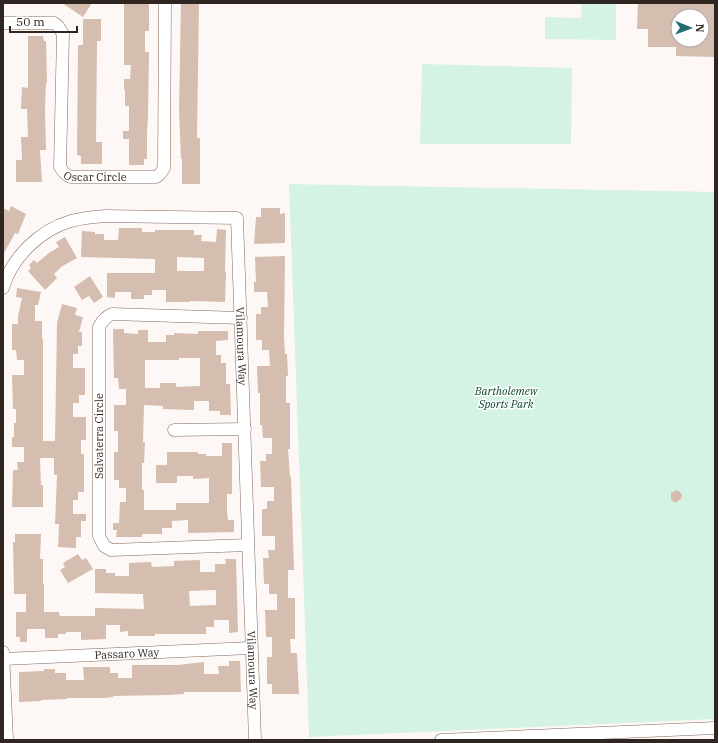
<svg xmlns="http://www.w3.org/2000/svg" width="718" height="743" font-family="'IBM Plex Serif',serif">
<style>
.green{fill:#d5f3e3}
.building{fill:#d5bdaf;fill-rule:evenodd}
.lines{fill:none;stroke-linecap:round;stroke-linejoin:round}
.minor-casing{stroke:#806a5d;stroke-width:13}
.minor{stroke:#fff;stroke-width:12}
.labels{text-anchor:middle;dominant-baseline:central;stroke-width:3;stroke-linejoin:round;paint-order:stroke}
.street-label{font-size:11px;fill:#2f2621;stroke:#fff}
.park-label{font-size:11px;font-style:italic;fill:#003e27;stroke:#fff}
</style>
<rect width="100%" height="100%" fill="#fdf8f5"/>
<path class="green" d="M582,3h34v37l-71,-1v-22l36,1z
M422,64l150,4 -1,76h-151z
M289,184l426,8v527l-406,18z"/>
<path class="building" d="M62,3h30l-9,14z
M124,3h25v28h-4v21h4l-1,63 -1,19v25h-3v6h-15v-26h-6v-8h6v-25h-4v-16h-1v-11h6l1,-14h-7z
M181,3h18l-2,135h3v46h-18v-25h-1l-2,-49z
M638,3h77v54l-39,-1v-9h-28v-18h-11zM678,16h24v24h-24z
M83,19h18v22h-4l-1,101h6v22h-21v-8l-4,-1 1,-110h5z
M28,36h15l1,5h2l1,42h-1l-1,27 1,40h-6l2,32h-26v-22h6l-1,-23h7l-1,-28h-6l1,-22 6,1z
M11,206l15,8 -8,20 -3,-1 -12,22v-47l6,3z
M261,208h19v6l5,-1v30l-31,1 2,-27h5z
M119,228h23v4h13v-2h39v5h8l-1,6 15,1 1,-13 9,1 -1,42h1l-1,30 -35,-1v1h-24v-12h-14v5h-8v4h-13v-7h-16v6l-8,-1v-24h48v-14l-74,-2 1,-26 13,1v2h9v6h14zM177,257l27,1v13h-27z
M65,237l12,21 -16,9 -7,7 3,4 -12,12 -17,-19 3,-3 -2,-3 5,-5 3,3 12,-10 10,-6 -3,-5z
M285,256l-1,81 1,17h2l1,22h-2v27h4v46h-2l2,28h1l3,93h-6v28h7v41h-5l1,14h6l2,41h-27v-10h-5v-27h5v-20h-6l-1,-27h12v-16h-8v-10h-5l-1,-26h6l-1,-8h7v-14h-13v-27h5v-8h7v-14h-13l-1,-26h6v-7h6v-16h-9l-1,-13h-2v-32h-2l-1,-27h13l-1,-16h-7v-10h-6v-26h5v-7h7l-1,-15h-13v-10h2l-1,-25z
M90,276l13,21 -9,6 -5,-7 -7,4 -8,-13z
M17,288l24,4 -3,13h-3v16h7v18h1v102h12l2,-118 5,-19 15,4 -2,7 8,2 -4,15h3v14h-4v8h-5v14h12v27h-6v8h-6v14h13v23h-5v14h3v38h-6v8h-5v14h13v7h-5v16h-5v11l-18,-1 1,-23h-4l2,-49h-3v-17h-14l1,27h2v22h-31l1,-37h5l-1,-8h7v-15h-12v-10h2v-14h2v-14h-3l-1,-34h12v-15h-7l-1,-10h-4v-26h6v-8l4,-18 -6,-1z
M113,329h11v4l14,1v-4h10v12h18v-7h8v-2l24,1v-3h30v9l-12,1v14h5v8h5v21h4l1,31h-11v-4h-11v-10h-15v9l-31,-1v-3l-19,-1 -1,37h2l-1,21h-2v27h2v20h32v-7h33v-25l-16,1v-3h-16v7h-21v-18h11v-13h31v2h8v2h16v-13h10v51h-5v18l1,8h6v12l-46,1v-13l-16,1v7h-10v6h-20v3h-26l1,-7h-4v-7h6l1,-21h6v-14h-7v-8h-5v-28h4v-21h-4v-26h12v-16h-7l-1,-11h-4zM179,358h21v28l-24,1v-4h-16v5h-15v-28h34z
M677,490l5,4 -1,5 -6,4 -4,-4v-6z
M15,534h26l-1,25h3v25h1v28h15l1,4h35v-8l49,1 -1,-15 -48,-1v-24h11v4h9v3h14v-13l22,-1 1,5 22,-1v-5l26,-1v12h15v-8h11l-1,-5h11l2,73 -9,1v-13h-15v7h-8v7h-51v2h-27v-5l-8,1v-7h-14v14l-25,1v-8h-15v2h-8v4h-13v-9h-18v13h-7v-5h-4v-25h10v-18h-12l-1,-52h2zM216,590v15l-26,1 -1,-15z
M78,554l4,6 4,-2 7,11 -25,14 -8,-13 5,-3 -2,-4z
M229,661h11l1,31h-57v2l-16,1 -55,1v1l-9,1h-37v1l-26,1v1l-22,1v-30l25,-1v-2h11v4h11v7h18l-1,-13h27v6h8v5h14v-13h45l27,-3v12h15l-1,-8h11z"/>
<g class="lines">
<defs>
<g id="minor">
<path id="s1" d="M3,23h51l4,3 5,8 -3,133c3,5 6,9 11,10h85l4,-3 4,-6 1,-165"/>
<path id="s2" d="M3,288c9,-31 37,-58 68,-67 11,-3 22,-4 34,-5l132,2 18,522"/>
<path d="M241,318l-129,-4c-7,3 -10,7 -13,13v209l5,10 7,4 137,-5"/>
<path d="M174,430l71,-1"/>
<path d="M3,652l4,88"/>
<path id="s3" d="M3,659l248,-11"/>
<path d="M441,740l274,-12"/>
</g>
</defs>
<use href="#minor" class="minor-casing"/>
<use href="#minor" class="minor"/>
</g>
<g class="labels">
<g class="street-label">
<text stroke="none"><textPath href="#s1" startOffset="238">Oscar Circle</textPath></text>
<text stroke="none"><textPath href="#s2" startOffset="394">Vilamoura Way</textPath></text>
<text transform="translate(99 436) rotate(-90)">Salvaterra Circle</text>
<text stroke="none"><textPath href="#s3" startOffset="124">Passaro Way</textPath></text>
<text stroke="none"><textPath href="#s2" startOffset="718">Vilamoura Way</textPath></text>
</g>
<g class="park-label">
<text x="506" y="391">Bartholemew<tspan x="506" dy="13">Sports Park</tspan></text>
</g>
</g>
<rect width="718" height="743" fill="none" stroke="#2f2621" stroke-width="8"/>
<g transform="translate(690 28) rotate(91)"><circle r="19" fill="#ffffff" stroke="#aca8a6"/>
<path d="M0-3L7 15L0 10L-7 15Z" fill="#206c70"/>
<text y="-6" font-size="11" font-weight="bold" text-anchor="middle" fill="#2f2621">N</text>
</g>
<path d="M10 26v6h67v-6" fill="none" stroke="#2f2621" stroke-width="2"/>
<text x="16" y="26" font-size="12" fill="#2f2621" stroke="#ffffff" stroke-width="3" paint-order="stroke">50 m</text>
</svg>
